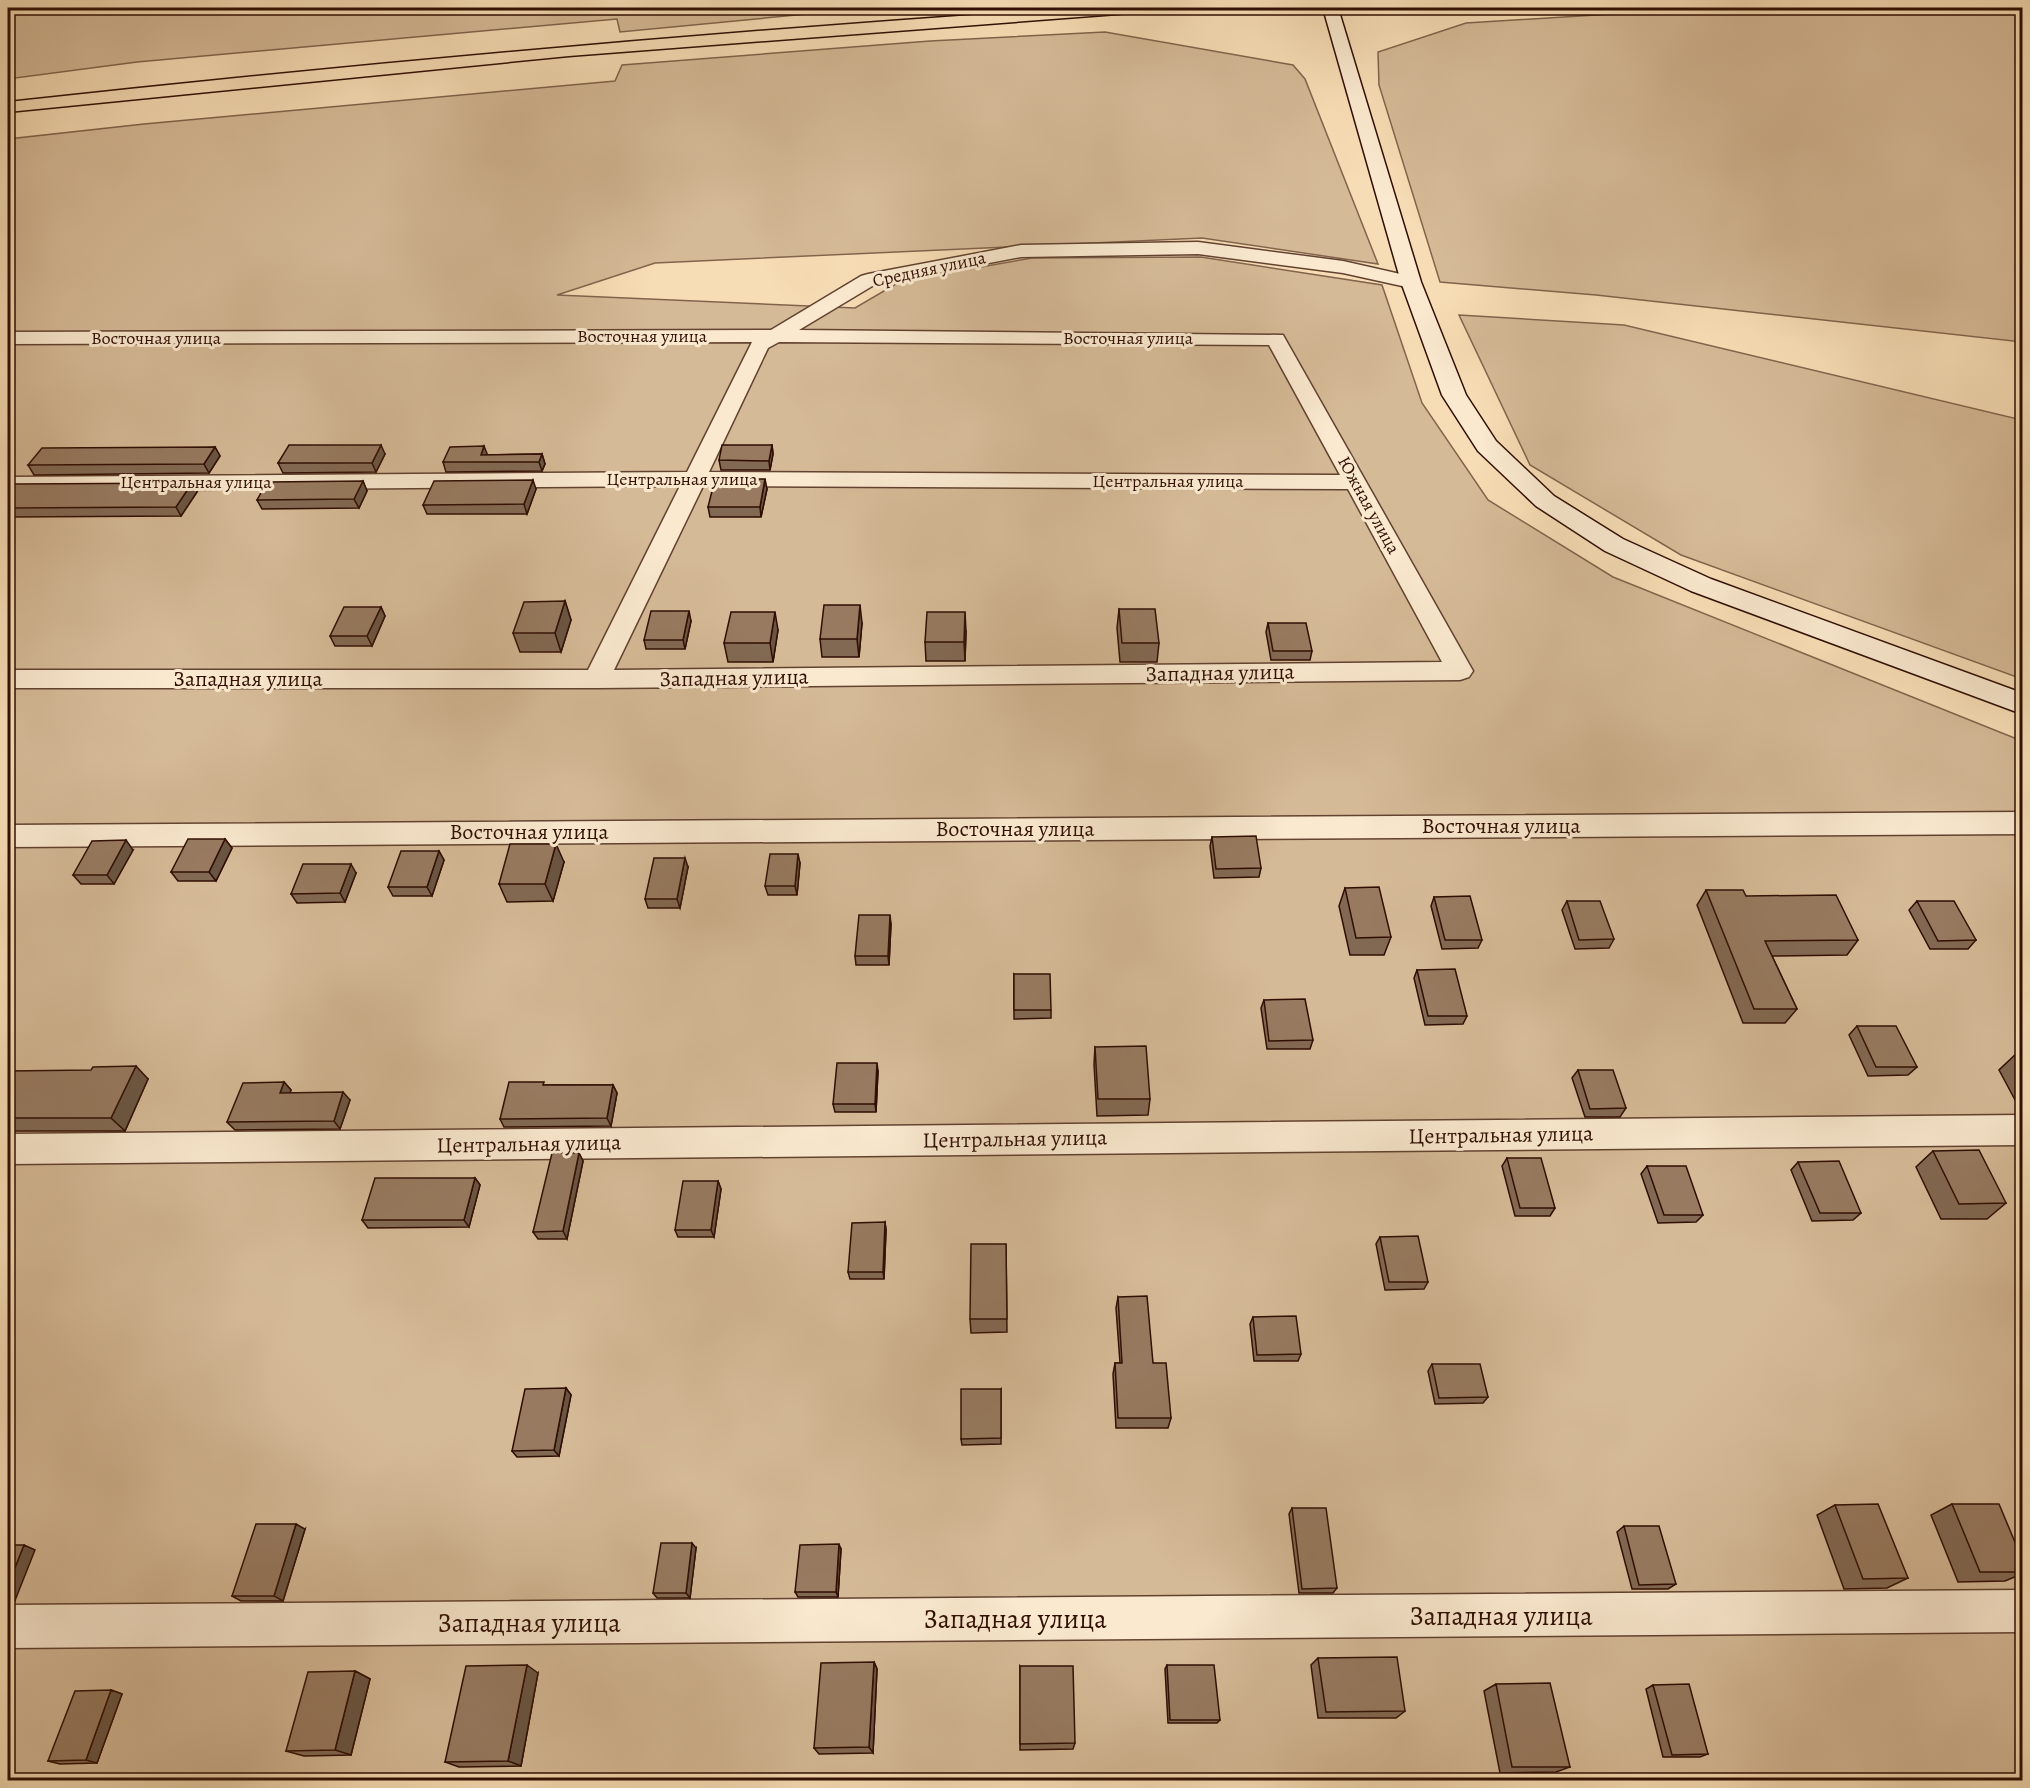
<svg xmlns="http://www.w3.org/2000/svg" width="2030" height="1788" font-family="Alegreya,serif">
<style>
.green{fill:#d5ba97;stroke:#82644d;stroke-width:1.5}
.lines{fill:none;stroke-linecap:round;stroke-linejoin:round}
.minor-casing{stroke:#624230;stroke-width:3}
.secondary-casing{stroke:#300e03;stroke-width:3}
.trunk-casing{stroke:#300e03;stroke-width:3}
.minor{fill:#fae9cf;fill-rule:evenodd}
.secondary{fill:#fae9cf;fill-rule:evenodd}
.trunk{fill:#f7ddb5;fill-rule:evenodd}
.wall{fill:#826953;stroke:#300e03;stroke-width:1.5}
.shaded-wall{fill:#6a5543;stroke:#300e03;stroke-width:1.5}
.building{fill:#977a60;stroke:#300e03;stroke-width:1.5}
.labels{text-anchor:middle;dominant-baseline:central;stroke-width:6;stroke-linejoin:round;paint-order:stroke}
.far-street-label{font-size:18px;fill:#300e03;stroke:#fae9cf}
.street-label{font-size:22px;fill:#300e03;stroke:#fae9cf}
.near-street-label{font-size:27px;fill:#300e03;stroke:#fae9cf}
</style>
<rect width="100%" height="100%" fill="#f7ddb5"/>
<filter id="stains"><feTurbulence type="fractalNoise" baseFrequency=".00333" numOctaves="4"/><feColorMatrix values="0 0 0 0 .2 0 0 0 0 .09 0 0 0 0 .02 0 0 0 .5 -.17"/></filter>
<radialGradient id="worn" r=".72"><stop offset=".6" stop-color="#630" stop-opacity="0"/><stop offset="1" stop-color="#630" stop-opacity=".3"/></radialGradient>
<path class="green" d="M8,8h862l-250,24 -3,-13 -480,43 -129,17z
M1708,8h314v334l-426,-47 -156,-13 -61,-197 -1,-33 88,-29z
M1105,32l188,33 12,14 73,185 -176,-26 -547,25 -98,32 298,13 46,-27 131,-23 169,-1 181,28 40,118 66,97 125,77 409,164v1039h-2014v-1641l136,-15 471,-43 7,-16 308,-24z
M1459,315l165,10 398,95v259l-341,-124 -151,-90z"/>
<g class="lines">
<defs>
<path id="minor" d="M1198,242l145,19 75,17 2,4 -2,4 -7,2 -68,-15 -145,-19 -177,3 -147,28 -75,45 484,5 190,336 -4,6 -9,3 -863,8h-589v-18h580l92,-184 -672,5v-14l679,-5 65,-130 -744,2v-12l763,-2 90,-54 7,-2 153,-29zM779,342l490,3 71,130 -631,-3 59,-124zM703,486l645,3 94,173 -828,8z
M2022,812v22l-2014,13v-22z
M2022,1115v30l-2014,19v-30z
M2022,1590v42l-2014,16v-43z"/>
<path id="secondary" d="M1323,8h15l83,274 45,113 30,46 58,55 69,43 88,40 311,114v21l-331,-123 -86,-40 -69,-45 -58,-55 -36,-56 -41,-113z"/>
<path id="trunk" d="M1071,8h68l-8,5 -562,43 -561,56v-10c354,-39 708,-70 1063,-94z"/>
</defs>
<use href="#minor" class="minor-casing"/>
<use href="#secondary" class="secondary-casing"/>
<use href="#trunk" class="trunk-casing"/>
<use href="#minor" class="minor"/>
<use href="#secondary" class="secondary"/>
<use href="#trunk" class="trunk"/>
</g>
<path class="wall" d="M772,445l1,9 -3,16h-49l-2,-10z
M215,447l5,9 -11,17 -175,2 -6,-10z
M385,454l-9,18 -93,1 -5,-10z
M542,454l3,10 -3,7 -96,1 -3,-10 44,-7z
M363,481l4,10 -8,17 -97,1 -5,-9z
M536,489l-9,25h-100l-4,-9z
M767,489l-6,28h-51l-2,-10z
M8,492h189l-16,24 -173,1z
M565,601l6,19 -10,32h-41l-7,-19z
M381,607l4,9 -13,30h-37l-5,-10z
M1119,609l40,34 -2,19h-37l-3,-34z
M691,621l-6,28h-39l-2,-9z
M862,623l-3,34h-37l-2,-18z
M1268,623l44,28 -2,9h-39l-5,-28z
M778,630l-5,32h-45l-4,-19z
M966,631l-1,30h-39l-1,-19z
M1212,837l49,31 -2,9 -45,1 -4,-32z
M225,839l7,9 -16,33h-38l-7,-9z
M133,850l-19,34h-33l-8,-9z
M439,851l5,9 -12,36h-39l-5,-9z
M564,862l-11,39 -46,1 -8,-18z
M800,863l-3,32h-29l-3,-9z
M688,867l-8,41h-32l-3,-9z
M356,873l-11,29 -48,1 -6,-9z
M1345,888l46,49 -7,18h-34l-11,-49z
M1706,890l40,6 112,44 -11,15 -75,1 25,53 -12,14h-42l-46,-118z
M1434,897l48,43 -4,8 -36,1 -11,-43z
M1567,901l47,38 -5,9 -34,1 -13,-39z
M1917,901l59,39 -8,9h-38l-21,-39z
M891,924l-2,41h-33l-1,-9z
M1417,970l50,46 -4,8 -38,1 -11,-47z
M1014,974l37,36v8l-37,1z
M1264,1000l49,40 -3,9h-43l-6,-41z
M1857,1026l60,41 -9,8 -40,1 -19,-41z
M1095,1047l55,52 -2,16 -51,1 -3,-52z
M2017,1053h5v60l-23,-43z
M1578,1070l48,38 -6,9h-35l-13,-39z
M8,1071l140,8 -23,52h-117z
M878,1071l-2,41h-41l-2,-8z
M284,1082l7,8 -1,3 60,7 -10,29 -105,1 -8,-8z
M545,1085h68l4,8 -6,33 -107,1 -4,-8z
M1933,1151l73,52 -19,16h-46l-25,-52z
M579,1153l4,8 -16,78h-29l-5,-7z
M1507,1158l48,50 -5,8h-35l-13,-50z
M1798,1162l63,51 -8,7 -41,1 -21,-51z
M1647,1166l56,49 -7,7 -38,1 -17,-49z
M475,1178l5,7 -11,42 -101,1 -6,-8z
M718,1181l3,8 -7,48h-36l-3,-7z
M885,1222l1,8 -2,49h-34l-2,-7z
M1380,1237l48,45 -4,7 -39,1 -9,-46z
M1006,1244l1,88 -36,1 -1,-14z
M1118,1297l35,66 18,55 -3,10h-52l-3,-54 2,-11h5l-4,-55z
M1253,1317l48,37 -3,7h-44l-4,-37z
M1432,1364l56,33 -5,6 -48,1 -7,-33z
M566,1388l5,7 -12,61 -42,1 -5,-6z
M1001,1389v55l-39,1 -1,-6z
M1952,1504l70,55v15l-17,7 -47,1 -27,-67z
M1835,1505l73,73 -21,10 -43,1 -27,-74z
M1292,1508l45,80 -4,5h-34l-10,-79z
M1624,1526l52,58 -8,5h-36l-15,-57z
M305,1529l-22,72h-42l-9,-5z
M696,1548l-6,50h-33l-4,-5z
M841,1549l-3,48h-40l-3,-5z
M1318,1658l87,53 -9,7h-78l-7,-53z
M874,1662l3,7 -4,84 -54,1 -5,-6z
M1167,1665l53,55 -3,3h-49l-3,-54z
M1020,1666l55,77 -2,6 -53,1z
M355,1671l15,8 -19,76 -47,1 -18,-5z
M538,1673l-17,93 -62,1 -14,-5z
M1496,1684l74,83 -14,5 -56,1 -16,-82z
M1653,1685l55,69 -8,3h-37l-17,-68z
M111,1690l11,4 -25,69 -37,1 -12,-3z"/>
<path class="shaded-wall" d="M381,445l4,9 -9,18 -4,-9z
M772,445l1,9 -3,16 -1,-9z
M484,446l4,10 -7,-1z
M215,447l5,9 -11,17 -5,-9z
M542,454l3,10 -3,7 -3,-9z
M765,479l2,10 -6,28 -1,-10z
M533,480l3,9 -9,25 -3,-10z
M363,481l4,10 -8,17 -5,-9z
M192,483l5,9 -16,24 -5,-9z
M565,601l6,19 -10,32 -6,-19z
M860,605l2,18 -3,34 -2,-18z
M381,607l4,9 -13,30 -5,-10z
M689,611l2,10 -6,28 -2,-9z
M775,612l3,18 -5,32 -3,-19z
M965,612l1,19 -1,30 -1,-19z
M225,839l7,9 -16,33 -7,-9z
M126,840l7,10 -19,34 -7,-9z
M556,844l8,18 -11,39 -8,-17z
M439,851l5,9 -12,36 -5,-9z
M798,854l2,9 -3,32 -2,-9z
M685,858l3,9 -8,41 -3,-9z
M351,864l5,9 -11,29 -5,-9z
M890,915l1,9 -2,41 -1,-9z
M877,1063l1,8 -2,41 -1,-8z
M136,1066l12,13 -23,52 -14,-13z
M284,1082l7,8 -4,11 -7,-8z
M613,1085l4,8 -6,33 -4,-8z
M343,1092l7,8 -10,29 -6,-8z
M579,1153l4,8 -16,78 -4,-8z
M475,1178l5,7 -11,42 -5,-7z
M718,1181l3,8 -7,48 -3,-7z
M885,1222l1,8 -2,49 -1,-7z
M566,1388l5,7 -12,61 -5,-6z
M296,1524l9,5 -22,72 -9,-5z
M692,1543l4,5 -6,50 -4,-5z
M839,1544l2,5 -3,48 -2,-5z
M24,1545l11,5 -21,53 -6,-3v-15z
M874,1662l3,7 -4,84 -4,-6z
M527,1665l11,8 -17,93 -13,-5z
M355,1671l15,8 -19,76 -16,-5z
M111,1690l11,4 -25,69 -11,-3z"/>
<path class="building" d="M289,445h92l-9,18h-94z
M722,445h50l-3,16 -50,-1z
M484,446l-3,9 61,-1 -3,8h-96l7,-15z
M215,447l-11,17 -176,1 14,-17z
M715,479h50l-5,28h-52z
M533,480l-9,24 -101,1 11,-24z
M363,481l-9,18 -97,1 10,-18z
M192,483l-16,24 -168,1v-16l6,-8z
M565,601l-10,32h-42l11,-31z
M824,605h36l-3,34h-37z
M344,607h37l-14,29h-37z
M1119,609h36l4,34h-37z
M651,611h38l-6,29h-39z
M731,612h44l-5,31h-46z
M927,612h38l-1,30h-39z
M1268,623h38l6,28h-39z
M1256,836l5,32 -45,1 -4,-32z
M188,839h37l-16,33h-38z
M126,840l-19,35h-34l19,-34z
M510,844h46l-11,40h-46z
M401,851h38l-12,36h-39z
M770,854h28l-3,32h-30z
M654,858h31l-8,41h-32z
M303,864h48l-11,29 -49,1z
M1379,887l12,50 -35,1 -11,-50z
M1706,890h37l3,6 90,-1 22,45 -93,1 32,68h-43z
M1470,896l12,44h-37l-11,-43z
M1567,901h33l14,38 -35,1z
M1917,901h37l22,39 -38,1z
M859,915h31l-2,41h-33z
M1455,969l12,47h-39l-11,-46z
M1014,974h36l1,36h-37z
M1305,999l8,41 -44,1 -5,-41z
M1857,1026h39l21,41h-41z
M1146,1046l4,53h-52l-3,-52z
M2017,1053h5v11z
M837,1063h40l-2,41h-42z
M136,1066l-25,52h-103v-47l83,-1 2,-3z
M1578,1070h35l13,38 -36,1z
M284,1082l-4,11 63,-1 -9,29 -107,1 16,-39z
M509,1082h35l-1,3h70l-6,33 -107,1z
M1979,1150l27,53 -47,1 -26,-53z
M552,1153h27l-16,78 -30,1z
M1507,1158h34l14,50h-35z
M1839,1161l22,52h-41l-22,-51z
M1647,1166h39l17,49h-39z
M375,1178h100l-11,42h-102z
M683,1181h35l-7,49h-36z
M885,1222l-2,50h-35l4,-49z
M1418,1236l10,46h-39l-9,-45z
M971,1244h35l1,75h-37z
M1147,1296l6,67h13l5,55h-53l-3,-55h7l-4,-66z
M1296,1316l5,38 -44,1 -4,-38z
M1432,1364h48l8,33 -49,1z
M566,1388l-12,62 -42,1 13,-62z
M961,1389h40v49l-40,1z
M1878,1504l30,74 -45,1 -28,-74z
M1952,1504h47l23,55v13h-42z
M1292,1508h34l11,80 -35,1z
M256,1524h40l-22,72h-42z
M1624,1526h35l17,58 -37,1z
M661,1543h31l-6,50h-33z
M839,1544l-3,48h-41l5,-47z
M8,1545h16l-16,40z
M1397,1657l8,54 -79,1 -8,-54z
M874,1662l-5,85 -55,1 7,-85z
M527,1665l-19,96 -63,1 21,-96z
M1167,1665h47l6,55h-50z
M1020,1666h53l2,77 -55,1z
M355,1671l-20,79 -49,1 22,-79z
M1550,1683l20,84h-58l-16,-83z
M1689,1684l19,70 -36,1 -19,-70z
M111,1690l-25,70 -38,1 27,-70z"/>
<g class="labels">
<g class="far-street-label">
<text transform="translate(929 269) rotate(-12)">Средняя улица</text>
<text x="642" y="336">Восточная улица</text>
<text x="156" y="338">Восточная улица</text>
<text x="1128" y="338">Восточная улица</text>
<text x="682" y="479">Центральная улица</text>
<text x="1168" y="481">Центральная улица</text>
<text x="196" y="482">Центральная улица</text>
<text transform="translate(1369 505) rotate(61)">Южная улица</text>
</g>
<g class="street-label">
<text transform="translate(1220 673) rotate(-1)">Западная улица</text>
<text transform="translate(734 678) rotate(-1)">Западная улица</text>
<text x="248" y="679">Западная улица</text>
<text x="1501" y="826">Восточная улица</text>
<text x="1015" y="829">Восточная улица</text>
<text x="529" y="832">Восточная улица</text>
<text transform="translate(1501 1135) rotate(-1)">Центральная улица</text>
<text transform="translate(1015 1139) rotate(-1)">Центральная улица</text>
<text transform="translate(529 1144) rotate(-1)">Центральная улица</text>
</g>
<g class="near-street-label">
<text x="1501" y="1616">Западная улица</text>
<text x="1015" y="1619">Западная улица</text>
<text x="529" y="1623">Западная улица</text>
</g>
</g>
<rect width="2030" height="1788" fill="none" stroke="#f7ddb5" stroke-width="30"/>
<rect x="9" y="9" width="2012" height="1770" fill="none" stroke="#300e03" stroke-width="3"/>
<rect x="15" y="15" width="2000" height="1758" fill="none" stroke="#300e03" stroke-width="1.5"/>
<rect width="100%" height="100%" filter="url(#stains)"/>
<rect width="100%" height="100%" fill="url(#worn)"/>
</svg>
